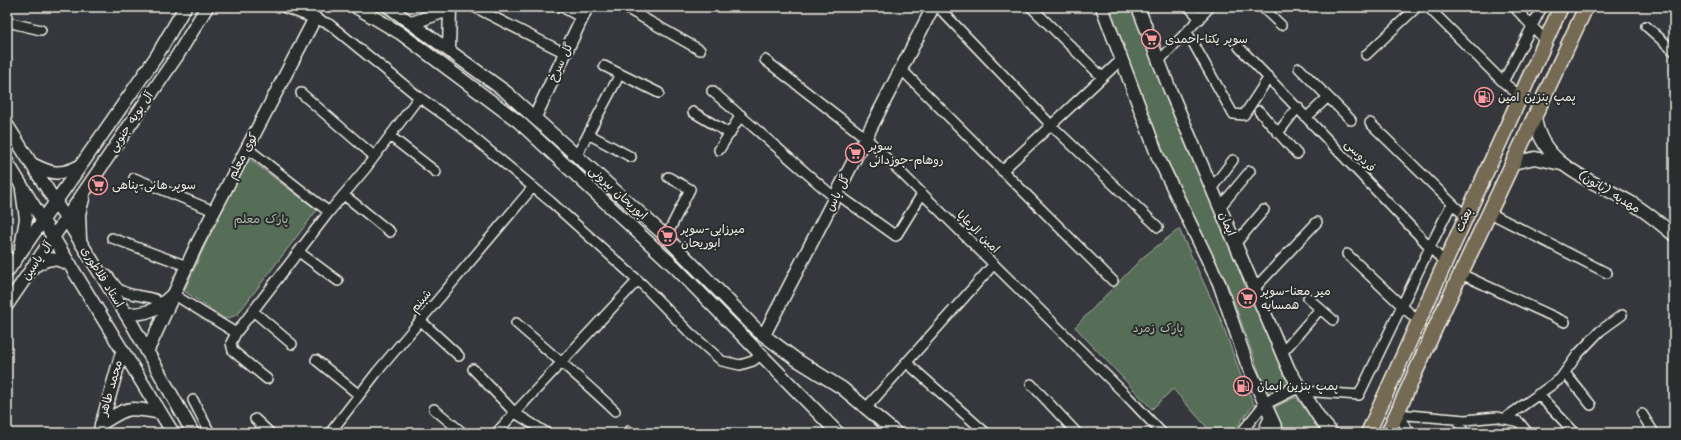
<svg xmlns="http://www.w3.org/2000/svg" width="1681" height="440" font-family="Kalam,'Playpen Sans Arabic',sans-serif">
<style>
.green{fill:#576d59;stroke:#a6afa0}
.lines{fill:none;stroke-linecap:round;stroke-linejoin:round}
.street-casing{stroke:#f4f1e8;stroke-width:12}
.secondary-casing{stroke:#f4f1e8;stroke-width:15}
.primary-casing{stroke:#f4f1e8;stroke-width:17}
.street{stroke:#2a2d2e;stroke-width:9}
.secondary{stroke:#2a2d2e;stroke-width:12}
.primary{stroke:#746b52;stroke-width:14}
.labels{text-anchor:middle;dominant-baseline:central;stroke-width:4;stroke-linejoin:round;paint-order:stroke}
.poi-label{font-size:12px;fill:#f4f1e8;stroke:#2a2d2e;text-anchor:start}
.street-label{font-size:12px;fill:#f4f1e8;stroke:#2a2d2e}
.park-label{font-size:12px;fill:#adb6a8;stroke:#2a2d2e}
</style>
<rect width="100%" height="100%" fill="#35373c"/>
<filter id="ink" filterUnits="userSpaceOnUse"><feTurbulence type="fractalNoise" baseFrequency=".025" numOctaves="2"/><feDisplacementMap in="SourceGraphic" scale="8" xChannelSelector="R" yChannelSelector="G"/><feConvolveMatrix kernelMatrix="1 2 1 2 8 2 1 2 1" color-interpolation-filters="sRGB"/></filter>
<g filter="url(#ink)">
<path class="green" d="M371,7h8l60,42 -3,4z
M1108,7h25l52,130 104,246 -22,11 -39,-109 -68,-134z
M249,159l68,51 -80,105 -12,4 -41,-28 34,-74z
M1179,229l42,91 20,56 13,28 -22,29h-20l-39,-44 -21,20 -77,-82 67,-69z
M1296,397l26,36h-38l-11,-25z"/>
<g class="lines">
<defs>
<path id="street" d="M283,7l46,17 90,73 38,27 94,78 91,82 48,49 32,28 18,4 13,-4 9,-7
M474,7l91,46
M562,7l20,11
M624,7l76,43
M938,7l113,118 107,102
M1031,7l71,70
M1189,7l11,12
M1262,7l19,18
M1428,7l75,75 18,15
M1514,7l32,34
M7,22l34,8
M1646,26l28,25
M1187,32l46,82 11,1 25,-38
M1239,47l191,200 22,-44
M1366,55l51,-48
M765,60l101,78 260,257 36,38
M1159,61l51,-54
M604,66l55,27
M1299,68l52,52
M901,69l212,212
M1503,82l39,-75
M712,91l123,107
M301,93l73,63
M1259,111l38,43
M693,112l37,22
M1307,117l21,-20
M1370,123l96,94
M1278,133l20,-26
M588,134l43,23
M390,136l46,36
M247,148l82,64
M719,150l22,-35
M577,155l43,-81
M1002,171l120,-112
M134,178l80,33
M1212,188l21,-28
M837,194l59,42 26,-42
M344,195l46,37
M1220,207l30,-36
M1490,213l117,60
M666,237l24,-48 -22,-12
M112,238l75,28
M1235,244l29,-34
M299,252l39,29
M1347,254l71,67
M100,273l6,1c5,4 8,11 13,15 7,6 26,7 36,10
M1461,274l104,48
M1254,289l63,-67
M173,294l63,39
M1308,298l25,22
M253,311l39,33
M420,320l39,36
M516,323c33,29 67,57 99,88
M1282,353l38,-44
M316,360l43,35
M906,362l80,71
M473,369l42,44 32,20
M1565,373l26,32
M267,379l-34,-28 -2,-8 5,-10 93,-121 37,-44 53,-71
M1031,384l46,49
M1302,391l57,4 71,-148 15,16
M1538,394l37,39
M193,400l17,33
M867,407l127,-143
M434,409l29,24
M1397,414l68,6 32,-3 22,5 9,11
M1397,414l13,19
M1642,414l12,19
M255,419l15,14
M1504,419l56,-40 18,-25 22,-23 22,-16
M1457,420l7,13
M629,431l2,2
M330,433l47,-61 156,-185
M496,433l142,-153
M1241,433l24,-30
M1262,433l8,-17"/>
<path id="secondary" d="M356,7l44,26 119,89 156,145 163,166
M389,7l117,85 155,140 97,99 39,29 45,28 54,45
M1102,7l56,150 61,126 28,81 31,69
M1138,7l32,83 119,280 31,49 12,14
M412,23l33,-12 4,-4
M449,50l1,-43
M1535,116c4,49 59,65 95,86 15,9 31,22 44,33
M535,117l52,-110
M7,125l125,199 61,109
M7,162l166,271
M1513,163l22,-5 26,6
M32,164c19,10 28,12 48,2
M80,240l-1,-26 4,-15
M21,247l5,-28 -4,-29
M33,267c16,-10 21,-10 38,-2
M7,272l149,-215 29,-50
M7,305l170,-249 30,-49
M126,314c21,0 29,-3 45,-18
M764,335l169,-328
M147,352l50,-108 118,-226
M1265,403l34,-17
M101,424c28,-18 27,-17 60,-11
M99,433l23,-81"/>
<path id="primary" d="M1368,433l193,-426
M1388,433l50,-111 148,-315"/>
</defs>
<use href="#street" class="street-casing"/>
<use href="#secondary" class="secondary-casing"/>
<use href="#primary" class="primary-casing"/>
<use href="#street" class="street"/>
<use href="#secondary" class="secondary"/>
<use href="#primary" class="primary"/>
</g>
</g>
<defs>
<symbol id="supermarket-ring" viewBox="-11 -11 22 22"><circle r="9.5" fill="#2a2d2e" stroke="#ff9aa2" stroke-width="1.5"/><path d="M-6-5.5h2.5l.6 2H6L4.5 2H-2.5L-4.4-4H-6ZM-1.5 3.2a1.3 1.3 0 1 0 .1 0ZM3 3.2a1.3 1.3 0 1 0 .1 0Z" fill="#ff9aa2"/></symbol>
<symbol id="fuel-ring" viewBox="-11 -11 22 22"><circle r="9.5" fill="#2a2d2e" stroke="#ff9aa2" stroke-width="1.5"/><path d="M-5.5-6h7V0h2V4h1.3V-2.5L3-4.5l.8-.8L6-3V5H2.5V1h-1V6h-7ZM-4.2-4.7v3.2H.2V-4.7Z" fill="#ff9aa2"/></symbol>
</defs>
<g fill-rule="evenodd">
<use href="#supermarket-ring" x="1140" y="28" width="22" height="22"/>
<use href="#fuel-ring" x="1473" y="86" width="22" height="22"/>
<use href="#supermarket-ring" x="844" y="142" width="22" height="22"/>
<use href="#supermarket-ring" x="87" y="174" width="22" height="22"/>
<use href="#supermarket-ring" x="656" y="225" width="22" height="22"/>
<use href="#supermarket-ring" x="1236" y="287" width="22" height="22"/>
<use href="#fuel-ring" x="1232" y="375" width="22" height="22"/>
</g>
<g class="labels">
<g class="poi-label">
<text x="1165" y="39">سوپر یکتا-احمدی</text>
<text x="1498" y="97">پمپ بنزین امین</text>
<text x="869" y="146">سوپر<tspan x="869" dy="14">روهام-جوزدانی</tspan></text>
<text x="112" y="185">سوپر هانی-پناهی</text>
<text x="681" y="229">میرزایی-سوپر<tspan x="681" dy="14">ابوریحان</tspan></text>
<text x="1261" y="291">میر معنا-سوپر<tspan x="1261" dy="14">همسایه</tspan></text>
<text x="1257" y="386">پمپ بنزین ایمان</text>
</g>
<g class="street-label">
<text transform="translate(561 62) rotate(-64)">گل سرخ</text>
<text transform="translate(131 122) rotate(-56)">آل بویه جنوبی</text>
<text transform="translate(243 156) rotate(-62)">کوی معلم</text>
<text transform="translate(1360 156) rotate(47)">فردوسی</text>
<text transform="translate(1609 192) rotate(31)">مهدیه (باتون)</text>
<text transform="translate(618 193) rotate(42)">ابوریحان بیرونی</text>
<text transform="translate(838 193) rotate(-63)">گل یاس</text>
<text transform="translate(1464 220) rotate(-65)">بعثت</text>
<text transform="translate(1227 224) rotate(68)">ایمان</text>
<text transform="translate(978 232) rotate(45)">امین الرعایا</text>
<text transform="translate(37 261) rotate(-56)">آل یاسین</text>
<text transform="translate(102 277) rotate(58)">استاد فلاطوری</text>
<text transform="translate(421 301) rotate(-50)">شبنم</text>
<text transform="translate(111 388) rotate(-74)">محمد طاهر</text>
</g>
<g class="park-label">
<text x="261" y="219">پارک معلم</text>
<text x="1158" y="328">پارک زمرد</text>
</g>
</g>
<rect width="1681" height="440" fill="none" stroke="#2a2d2e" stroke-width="24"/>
<rect x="12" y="12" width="1657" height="416" fill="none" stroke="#f4f1e8" stroke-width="1.5" filter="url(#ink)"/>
</svg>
